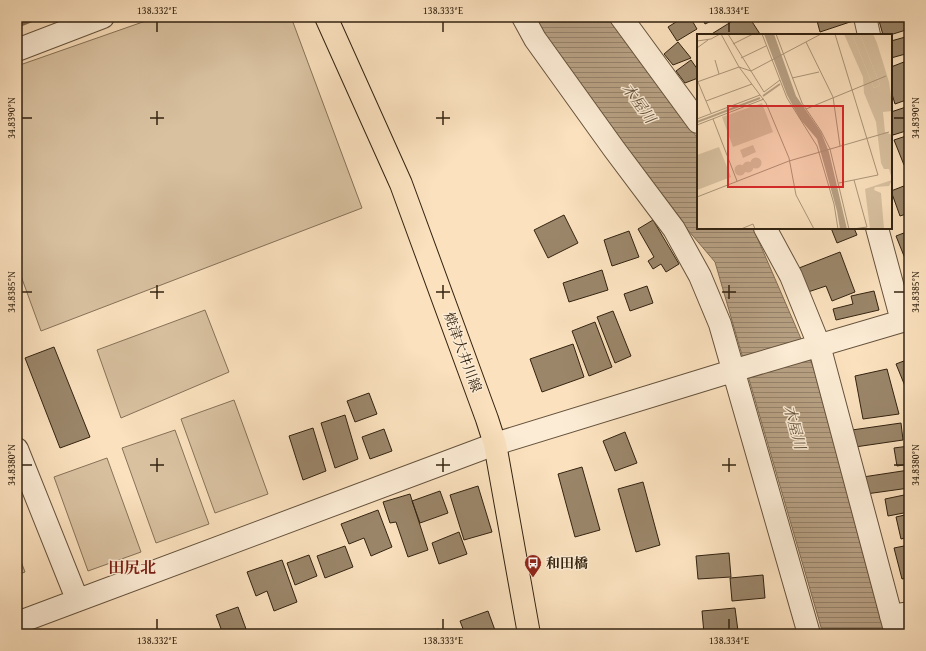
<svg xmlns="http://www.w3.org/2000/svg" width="926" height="651" font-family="'Gentium Book Plus','Noto Serif JP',serif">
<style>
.green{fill:#d9c1a0;stroke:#867258}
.water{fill:url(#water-rules);stroke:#826e55}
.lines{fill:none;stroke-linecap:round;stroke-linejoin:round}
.stream{stroke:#826e55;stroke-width:6}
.building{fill:#9b866a;stroke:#332310}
.minor-casing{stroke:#65523c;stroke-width:24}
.major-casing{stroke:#332310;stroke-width:24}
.minor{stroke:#fcecd5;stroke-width:22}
.major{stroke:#fbe1be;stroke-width:22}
.ticks{fill:none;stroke:#332310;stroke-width:1.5}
.labels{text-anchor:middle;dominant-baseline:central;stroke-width:3;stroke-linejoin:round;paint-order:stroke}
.street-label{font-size:14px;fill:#332310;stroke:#fcecd5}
.poi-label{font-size:14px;font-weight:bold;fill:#332310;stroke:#fcecd5;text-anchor:start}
.water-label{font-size:15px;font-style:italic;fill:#614f38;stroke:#fcecd5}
.quarter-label{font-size:16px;font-weight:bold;fill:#7a1f14;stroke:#fcecd5}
.inset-river{fill:none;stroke:#b7a083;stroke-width:2}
.inset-road{fill:none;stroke:#ab9578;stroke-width:1}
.view{fill:#d62828;fill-opacity:0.15;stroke:#d62828;stroke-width:2}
.inset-edge{fill:none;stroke:#332310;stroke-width:2}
.neatline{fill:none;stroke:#332310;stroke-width:1.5}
.ticks-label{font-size:10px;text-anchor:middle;fill:#332310}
</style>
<defs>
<pattern id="water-rules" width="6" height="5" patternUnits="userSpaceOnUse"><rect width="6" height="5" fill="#b7a083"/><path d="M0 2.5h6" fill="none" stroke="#95826a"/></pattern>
</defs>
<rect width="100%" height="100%" fill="#fbe1be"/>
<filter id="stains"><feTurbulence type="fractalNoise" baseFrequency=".005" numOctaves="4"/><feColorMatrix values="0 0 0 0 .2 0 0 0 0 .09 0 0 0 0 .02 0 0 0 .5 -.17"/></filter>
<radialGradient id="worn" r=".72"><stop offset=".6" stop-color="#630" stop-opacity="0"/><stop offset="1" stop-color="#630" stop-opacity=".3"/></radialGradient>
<path class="green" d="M157,17h134l71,191 -321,123 -24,-66v-199z
M205,310l24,62 -108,46 -24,-68z
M234,400l34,94 -53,19 -34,-94z
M175,430l34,94 -53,19 -34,-95z
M107,458l34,94 -53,19 -34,-94z
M17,551l8,21 -8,3z"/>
<path class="water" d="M534,17h80l84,122v89h55l62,143 70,263h-62l-108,-372 -137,-162z"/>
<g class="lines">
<path class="stream" d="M17,25l20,-8"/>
</g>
<path class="building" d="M684,17h6l7,12 -20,12 -9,-14z
M702,17h18l-15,7z
M739,17h10l11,17 -50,1z
M756,17h11l-9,5z
M816,17h39l1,3 -36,12z
M878,17h31v12l-19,6h-7z
M909,36v17l-18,5v-17z
M678,42l13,16 -18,7 -9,-11z
M691,60l7,10v8l-13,5 -9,-12z
M909,60v39l-14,5 -4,-13v-24z
M909,106v24l-16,5 -2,-6v-17z
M909,135v28l-5,2 -10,-25z
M909,184v29l-9,3 -9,-25z
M564,215l14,28 -30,15 -14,-28z
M653,220l26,44 -13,8 -5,-8 -8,5 -5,-8 6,-4 -16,-28z
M831,228h23l3,7 -20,8z
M629,231l10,26 -27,9 -8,-26z
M909,231v29l-3,1 -10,-25z
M840,252l15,40 -23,9 -6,-15 -18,6 -9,-24z
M602,270l6,20 -39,12 -6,-19z
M647,286l6,17 -23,8 -6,-17z
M874,291l5,19 -43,10 -3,-11 20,-5 -2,-8z
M613,311l18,45 -16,7 -18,-46z
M595,322l17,45 -23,9 -17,-45z
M573,344l11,33 -42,15 -12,-33z
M54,347l36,90 -30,11 -35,-90z
M909,359v31l-2,1 -11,-27z
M887,369l12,45 -36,5 -8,-43z
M369,393l8,21 -22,8 -8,-21z
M345,415l13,44 -23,9 -14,-45z
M901,423l2,17 -48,7 -3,-17z
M313,428l13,43 -23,9 -14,-44z
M384,429l8,22 -22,8 -8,-22z
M625,432l12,31 -22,8 -12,-30z
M909,446v18l-12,2 -3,-18z
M582,467l18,63 -25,7 -17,-63z
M909,470v18l-43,6 -3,-17z
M643,482l17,63 -24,7 -18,-63z
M478,486l14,46 -28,8 -14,-45z
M440,491l8,22 -28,10 -8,-22z
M410,494l18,56 -20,7 -12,-35 -6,1 -7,-21z
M909,494v18l-21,4 -3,-17z
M378,510l14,37 -21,9 -7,-18 -15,6 -8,-20z
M909,514v23l-8,2 -5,-22z
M459,532l8,22 -28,10 -7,-21z
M909,545v32l-7,2 -8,-31z
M345,546l8,21 -28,11 -8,-22z
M729,553l2,24 -33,2 -2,-23z
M309,555l8,21 -22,9 -8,-22z
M282,560l15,42 -23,9 -7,-20 -11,5 -9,-24z
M763,575l2,23 -33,3 -2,-23z
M238,607l8,22 -14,5h-9l-7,-19z
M735,608l3,23 -34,3 -2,-23z
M488,611l8,22 -31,1 -5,-13z
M438,629l2,5h-17z"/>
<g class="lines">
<defs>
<path id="minor" d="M523,17l12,22 79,110 60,80 26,47 20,48 89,310
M621,17l77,105
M865,17l4,18
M17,50l86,-33
M765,228l26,48 28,69 77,289
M877,228l25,93
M17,449l60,150
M891,616l18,-3
M17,623l478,-179 244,-75 170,-50"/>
<path id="major" d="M326,17l75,167 86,235 8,25 34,190"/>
</defs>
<use href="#minor" class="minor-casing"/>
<use href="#major" class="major-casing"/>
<use href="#minor" class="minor"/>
<use href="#major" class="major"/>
</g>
<path class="ticks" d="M157,22v10M443,22v10M729,22v10M157,111v14M443,111v14M22,118h10M150,118h14M436,118h14M894,118h10M157,285v14M443,285v14M729,285v14M22,292h10M150,292h14M436,292h14M722,292h14M894,292h10M157,458v14M443,458v14M729,458v14M22,465h10M150,465h14M436,465h14M722,465h14M894,465h10M157,619v10M443,619v10M729,619v10"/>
<defs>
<symbol id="bus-pin" viewBox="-11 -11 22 30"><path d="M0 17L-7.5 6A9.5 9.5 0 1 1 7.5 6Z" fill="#8f2418" stroke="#fcecd5"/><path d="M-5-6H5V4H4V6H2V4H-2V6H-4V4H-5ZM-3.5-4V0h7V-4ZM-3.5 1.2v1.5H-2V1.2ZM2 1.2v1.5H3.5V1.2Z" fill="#fff"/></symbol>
</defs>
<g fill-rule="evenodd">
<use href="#bus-pin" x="523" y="553" width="20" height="27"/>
</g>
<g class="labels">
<g class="street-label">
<text transform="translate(463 352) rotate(70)">焼津大井川線</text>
</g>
<g class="poi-label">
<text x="546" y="563">和田橋</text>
</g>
<g class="water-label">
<text transform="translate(639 103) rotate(54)">木屋川</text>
<text transform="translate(795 427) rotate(75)">木屋川</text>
</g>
<g class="quarter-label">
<text x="132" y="567">田尻北</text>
</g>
</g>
<g transform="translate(697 34)">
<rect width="195" height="195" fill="#fbe1be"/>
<path d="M155,0h8l9,23 11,28 -6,3z" fill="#d9c1a0"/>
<path d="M147,0h8l22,54 6,-3 -20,-51h13l4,9 12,39 3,22v7l-9,1 2,20 7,3v44l-3,-10h-5l-3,-6 -5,-41 -12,-29 -1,-16zM195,146l-3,6 -14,1 -1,3 7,3 3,36h-14l-5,-40z" fill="#d9c1a0"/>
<path d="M65,69l11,29 -40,15 -11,-30zM56,111l3,7 -13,6 -3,-8zM22,113l12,30 -34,13v-35zM53.5 129a5.5 5.5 0 1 1 11 0a5.5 5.5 0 1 1-11 0ZM45.5 133a5.5 5.5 0 1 1 11 0a5.5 5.5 0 1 1-11 0ZM37.5 136a5.5 5.5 0 1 1 11 0a5.5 5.5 0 1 1-11 0Z" fill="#d9c1a0"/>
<path d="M67,0h10l22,62 25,36 8,20 18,77h-7l-3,-18 -20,-72 -17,-20 -13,-24z" fill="#b7a083"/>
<path class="inset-river" d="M66,62l17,-12M0,88l63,-24"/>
<path class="inset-road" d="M24,0l18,33 27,36 23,55 7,37 18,34M31,0l36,58 16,-12M65,0l25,64 30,48 17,58 4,25M79,0l26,69 19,28 9,18 19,80M138,0l43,141 -39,8M0,7l14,-2 9,-5M109,8l27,55 7,49M36,10l20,-10M0,14l11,-8M44,24l25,-12M18,26l4,14M95,44l27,-6M0,48l42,-15 12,4 70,-37M1,48l13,31M9,67l46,-17M109,75l80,-33M0,85l63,-24M16,85l24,62M0,91l67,-26M0,163l92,-36 100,-29M44,195l12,-5 2,5M156,195l14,-2 -13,-47"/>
<path class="view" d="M31,72h115v81h-115z"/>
<rect width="195" height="195" class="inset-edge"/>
</g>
<rect width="926" height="651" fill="none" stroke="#fbe1be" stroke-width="44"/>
<rect x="22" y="22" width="882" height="607" class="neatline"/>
<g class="ticks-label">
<text x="157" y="14">138.332°E</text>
<text x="443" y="14">138.333°E</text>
<text x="729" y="14">138.334°E</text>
<text transform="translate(11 118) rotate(-90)" y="4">34.8390°N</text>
<text transform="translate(915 118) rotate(-90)" y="4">34.8390°N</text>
<text transform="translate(11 292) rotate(-90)" y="4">34.8385°N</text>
<text transform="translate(915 292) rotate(-90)" y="4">34.8385°N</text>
<text transform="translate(11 465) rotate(-90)" y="4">34.8380°N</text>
<text transform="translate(915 465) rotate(-90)" y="4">34.8380°N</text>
<text x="157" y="644">138.332°E</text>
<text x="443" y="644">138.333°E</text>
<text x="729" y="644">138.334°E</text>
</g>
<rect width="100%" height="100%" filter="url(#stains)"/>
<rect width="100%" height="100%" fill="url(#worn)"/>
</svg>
